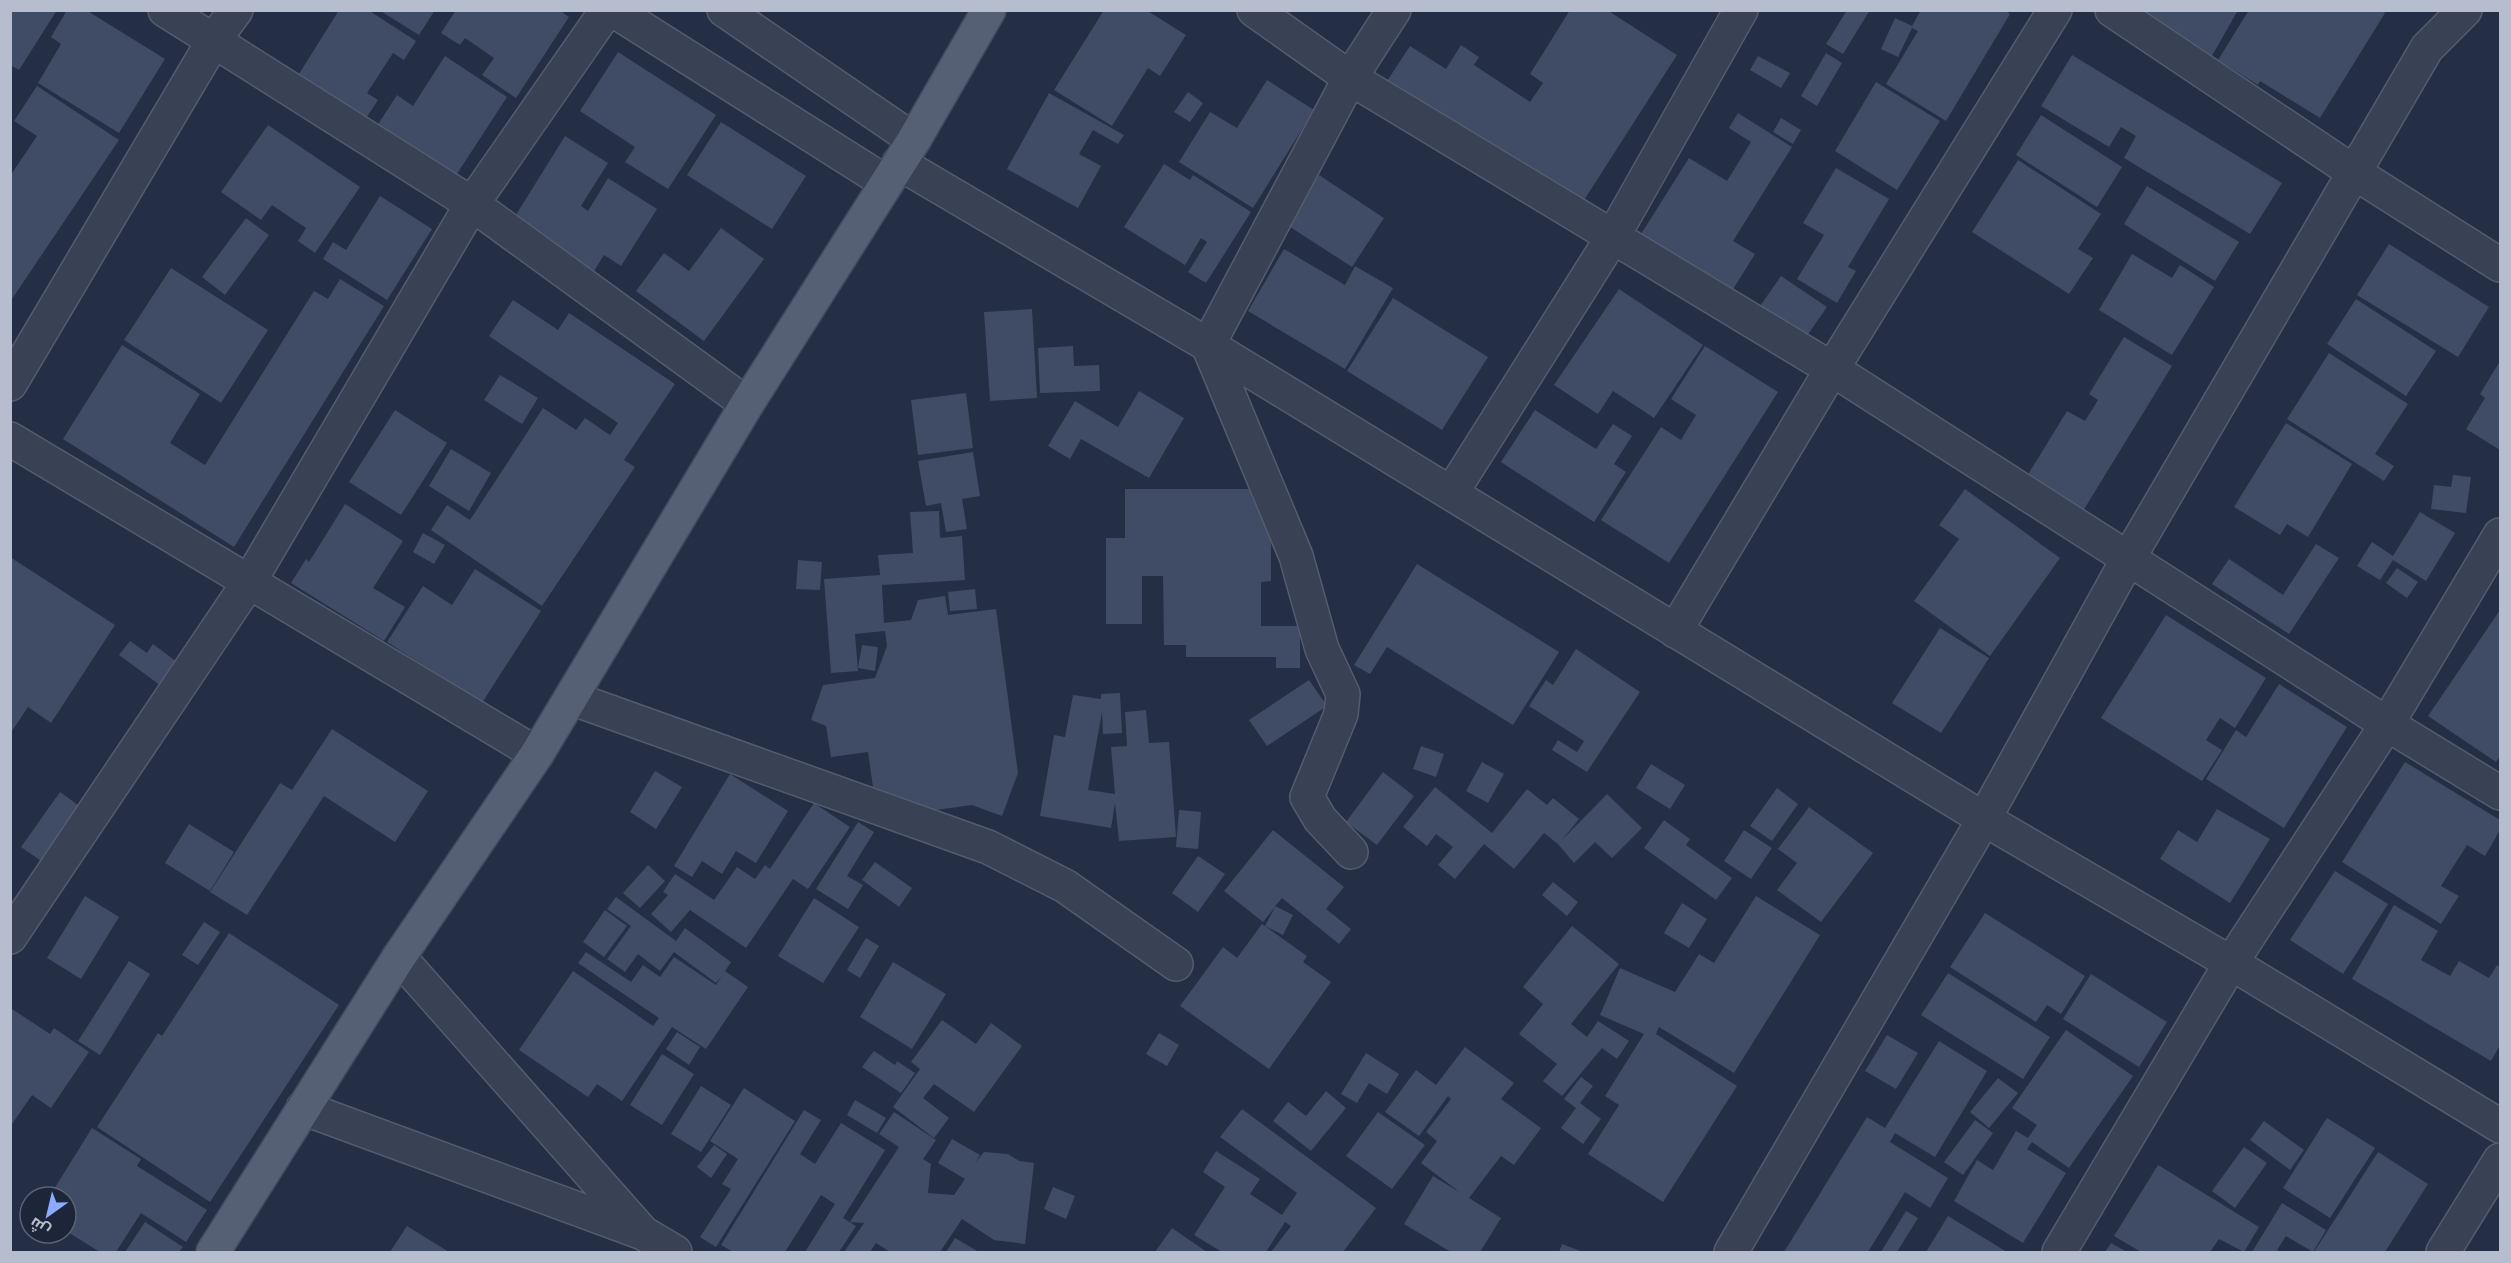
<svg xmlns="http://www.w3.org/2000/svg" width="2511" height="1263" font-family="Cabin,Cairo,sans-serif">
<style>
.building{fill:#404b65}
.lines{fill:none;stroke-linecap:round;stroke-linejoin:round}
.minor-casing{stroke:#545c6e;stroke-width:36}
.major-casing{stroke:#424a5d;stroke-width:36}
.minor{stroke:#394154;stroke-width:33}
.major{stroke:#566074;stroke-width:33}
</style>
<rect width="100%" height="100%" fill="#242f45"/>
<path class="building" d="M10,10h47l-38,60 -9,-5z
M67,10h19l79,49 -46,74 -81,-50 23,-39 -10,-7z
M339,10h29l48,31 -12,19 -11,-7 -26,40 11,7 -21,32 -68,-42z
M379,10h56l-16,25z
M456,10h103l10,7 -53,81 -34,-23 12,-17 -29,-20 -5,7 -19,-12z
M1104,10h42l40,25 -26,41 -12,-8 -36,58 -58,-36z
M1570,10h37l70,45 -98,153 -194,-124 25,-38 36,23 15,-24 18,12 -5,8 56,37 13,-19 -13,-9z
M1847,10h23l-27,44 -17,-10z
M1921,10h83l6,4 -64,107 -60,-37 32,-53 -6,-3 -14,29 -17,-8 14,-31 17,8z
M2134,10h104l-26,46z
M2249,10h133l3,3 -65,105 -60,-37 -2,4 -40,-25z
M618,52l98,63 -48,74 -43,-27 10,-15 -55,-36z
M1826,53l16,10 -25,43 -16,-10z
M2072,55l210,128 -32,51 -126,-76 12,-22 -15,-9 -12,20 -68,-41z
M445,56l62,41 -54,83 -78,-51 22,-34 16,11z
M1758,56l32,17 -9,15 -31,-18z
M1267,80l47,30 -61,98 -74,-46 31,-50 27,16z
M1876,82l64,39 -43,69 -62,-39z
M37,86l82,54 -109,162v-126l27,-40 -23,-15z
M1188,92l15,11 -13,19 -16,-10z
M1049,93l75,42 -6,9 -25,-14 -14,24 22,12 -23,42 -71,-39z
M1738,113l54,34 -59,94 22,13 -23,37 -91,-57 48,-76 38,23 24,-39 -22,-14z
M2041,115l81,52 -25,40 -81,-52z
M1781,118l20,12 -8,14 -20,-12z
M721,122l85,54 -34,53 -85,-54z
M268,125l92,62 -45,66 -17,-12 8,-13 -34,-23 -11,15 -40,-28z
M565,136l43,27 -27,43 7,5 20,-33 49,31 -36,57 -17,-11 -13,21 -82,-50z
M2018,160l83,54 -23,35 15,9 -24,36 -97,-62z
M1164,164l26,16 3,-5 58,37 -45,71 -18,-11 19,-30 -6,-4 -16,27 -61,-38z
M1836,168l53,31 -41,68 8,4 -19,32 -40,-24 27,-44 -21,-12z
M1319,175l65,43 -32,49 -65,-42z
M2147,186l92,56 -24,39 -91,-57z
M380,196l52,33 -45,71 -64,-41 10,-17 13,8z
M246,218l23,17 -44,60 -23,-18z
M721,228l43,31 -60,82 -68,-50 28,-38 25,18z
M2389,244l100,63 -31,50 -101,-62z
M1284,249l61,36 10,-19 38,22 -48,81 -97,-58z
M2132,254l40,24 8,-13 34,22 -42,68 -73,-45z
M171,268l97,62 -47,73 -97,-63z
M1781,276l46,31 -23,33 -46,-31z
M340,279l44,27 -150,241 -171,-108 59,-94 78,49 -30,49 35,22 109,-174 14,8z
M1619,289l84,56 -49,73 -41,-27 -15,23 -44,-29z
M1393,298l95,59 -46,73 -95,-59z
M2356,299l80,52 -30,45 -79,-52z
M513,300l45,30 11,-17 106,71 -51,76 11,7 -93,139 -111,-76 16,-25 23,15 73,-112 33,22 9,-12 25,17 8,-12 -129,-87z
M1032,309l5,89 -47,3 -6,-89z
M2124,337l48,29 -89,145 -56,-35 40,-65 18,10 13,-21 -9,-6z
M1073,346l1,20 25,-1 1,26 -60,2 -2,-45z
M1705,346l73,46 -109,171 -68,-43 60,-93 20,13 15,-25 -25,-16z
M2329,353l79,51 -33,50 19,12 -10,15 -97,-62z
M2500,361v89l-34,-21 19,-31 -5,-4z
M500,375l38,23 -16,26 -38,-24z
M1139,391l45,27 -35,60 -68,-39 -11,20 -22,-13 27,-45 43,26z
M966,393l7,55 -55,7 -7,-55z
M395,410l52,33 -46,72 -52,-33z
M1535,410l61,39 17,-25 19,12 -18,28 12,8 -32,50 -93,-60z
M2286,423l66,41 -44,73 -21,-13 -7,11 -46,-28z
M451,449l40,24 -22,38 -40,-25z
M973,452l7,44 -18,3 5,30 -21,3 -5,-29 -15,3 -8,-45z
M2453,475l18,2 -5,36 -35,-4 3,-24 17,2z
M1125,489h146v92l-10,1v44h39v42h-24v-11h-90v-12h-22l-1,-69h-21v48h-36v-86h19z
M1965,489l95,69 -70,98 -76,-55 45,-62 -20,-14z
M345,504l58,37 -30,47 32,19 -21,34 -93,-58 15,-24 3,3z
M939,511l1,27 22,-2 3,44 -83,5 2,38 27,-3 7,-20 27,-4 3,19 48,-6 22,164 -16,43 -30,-11 -36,5 -63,-23 -5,-35 -37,5 -5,-31 -15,-6 12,-35 52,-7 12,-32 -2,-15 -30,3 3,37 -27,2 -7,-94 56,-4 -2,-20 35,-2 -3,-41z
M2420,512l35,21 -29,48 -33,-21 -13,20 -23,-14 15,-24 21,14z
M423,533l22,12 -11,19 -21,-12z
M2316,544l23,14 -50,76 -77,-50 17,-25 54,36z
M10,557l105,68 -64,98 -23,-16 -18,27z
M798,560l24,2 -2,28 -24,-1z
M1417,564l142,88 -46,73 -126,-78 -17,27 -16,-9z
M2397,568l21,14 -11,16 -21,-15z
M475,569l66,42 -59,92 -95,-61 36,-56 29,19z
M975,589l2,20 -27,2 -2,-19z
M2500,610v146l-4,6 -68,-46z
M2166,615l100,63 -31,50 -15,-10 -14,22 16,10 -20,31 -101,-63z
M1940,628l49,30 -48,75 -49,-30z
M130,641l17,12 6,-9 32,24 -17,23 -49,-36z
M862,645l16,2 -3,24 -17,-3z
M1576,649l64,43 -53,80 -35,-22 6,-10 19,12 7,-11 -55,-35 17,-26 7,5z
M1309,680l18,26 -60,40 -18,-26z
M2279,684l68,43 -63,101 -78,-49 30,-49 10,7z
M1120,693l2,40 -19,1 -1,-22 -14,78 27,4 -4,-47 16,-1 -2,-34 21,-2 3,33 20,-1 7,95 -57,4 -4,-38 -4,25 -71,-12 14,-81 11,2 8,-42 28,4v-5z
M332,729l96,62 -33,51 -71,-46 -77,119 -37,-23 70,-109 12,7z
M1421,746l23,8 -8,23 -23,-8z
M1482,762l22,12 -16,29 -22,-12z
M2405,762l95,58v10l-15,26 -18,-11 -26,41 18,10 -18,28 -99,-62z
M1651,764l34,21 -15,24 -34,-21z
M655,771l27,16 -26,42 -26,-17z
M1383,772l31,24 -37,49 -31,-23z
M730,774l58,37 -32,52 -20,-12 -14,23 -20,-13 -10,16 -18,-11z
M1435,787l57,46 35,-44 20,16 6,-7 26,21 -17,21 45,-46 35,34 -30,30 -17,-16 -21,21 -16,-19 -14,-11 -30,36 -30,-25 -29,35 -17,-14 15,-18 -17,-13 -9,12 -24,-19z
M1777,788l21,16 -26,37 -22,-15z
M60,792l33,24 -39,54 -33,-23z
M814,803l36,24 -42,62 -15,-10 -47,69 -56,-38 -19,22 -20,-18 17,-19 -5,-3 12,-18 39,26 23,-33 18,12 10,-14 5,4z
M1809,807l64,46 -52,69 -44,-32 20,-27 -19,-14z
M2217,809l53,30 -40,64 -70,-44 18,-29 19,12z
M1179,810l22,2 -3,37 -22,-2z
M1664,820l26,19 -4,6 46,33 -16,22 -72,-52z
M858,822l16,10 -27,44 16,9 -15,24 -32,-20z
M189,824l45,28 -24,39 -45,-28z
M1273,830l71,57 -18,22 25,20 -12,15 -57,-46 -7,8 18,9 -10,20 -18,-9 10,-19 -12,15 -39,-31z
M1744,830l28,18 -21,31 -27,-18z
M1198,856l27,18 -27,38 -26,-19z
M875,862l37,26 -13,19 -37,-27z
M648,865l17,16 -25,27 -17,-15z
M2335,871l53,33 -45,70 -53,-34z
M1553,882l25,20 -11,14 -25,-21z
M85,896l34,21 -38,62 -34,-21z
M1756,896l64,39 -86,138 -75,-46 -3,7 81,52 -74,116 -75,-48 31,-49 -14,-9 39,-62 -44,-19 20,-47 55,24 24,-38 15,9z
M616,897l60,44 9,-13 46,34 -6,9 23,16 -42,62 -34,-22 -50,74 -25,-17 -9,13 -69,-47 54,-79 80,55 6,-8 -81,-55 8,-11 45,30 12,-17 17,12 14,-20 42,28 6,-9 -6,7 -42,-31 -14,19 -22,-17 -13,18 -18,-13 24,-33 -24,-17z
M814,898l45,29 -36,56 -45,-27z
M1682,903l25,16 -18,29 -25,-15z
M2394,905l44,26 -17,29 29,16 9,-15 30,17 8,-13 3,2v78l-9,16 -139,-82z
M605,910l22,16 -23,31 -21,-15z
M1985,913l100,63 -24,38 -14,-9 -11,17 -86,-55z
M204,922l16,10 -22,33 -16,-10z
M1262,924l45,32 -4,6 28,20 -62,87 -89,-63 43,-59 14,11z
M1572,926l47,38 -48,60 16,13 11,-16 31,20 -12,18 -15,-11 -40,48 -19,-15 14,-17 -38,-30 24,-30 -20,-17z
M229,933l110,72 -129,197 -113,-75 61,-94 4,3z
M866,938l13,8 -19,32 -13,-8z
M129,961l21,13 -50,81 -22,-14z
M893,962l53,32 -34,55 -52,-32z
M1948,973l102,64 -27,42 -102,-64z
M2091,974l76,48 -28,45 -76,-48z
M12,1009l38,25 4,-6 35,24 -38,56 -19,-13 -22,32z
M942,1020l34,24 15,-21 31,23 -48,66 -40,-28 -11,14 26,20 -15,20 -41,-31 27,-38 -9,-7z
M2066,1030l67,46 -64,92 -37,-26 -5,7 39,24 -43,70 -69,-42 23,-41 16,10 23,-39 12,7 9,-13 -25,-17z
M677,1032l23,15 -11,18 -23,-16z
M1159,1033l20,12 -12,21 -21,-12z
M1887,1035l31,18 -22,36 -31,-18z
M1939,1041l48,30 -52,86 -40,-24 -5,9 58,36 -18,30 -25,-16 -37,60h-84l83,-135 18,11z
M1465,1047l49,36 -13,16 40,29 -27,37 -13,-9 -32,42 32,20 -21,34h-29l-47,-28 29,-48 28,17 -40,-30 16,-22 -11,-9 25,-33 -3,-3 -29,40 -34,-24 31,-42 20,15z
M874,1051l21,14 2,-4 18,12 -14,20 -39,-26z
M1366,1053l33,21 -12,20 -18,-11 -12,20 -16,-9z
M662,1054l32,20 -32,51 -32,-20z
M1581,1077l12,9 -13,17 21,16 -18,25 -22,-16 15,-20 -12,-9z
M1998,1078l20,15 -29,35 -19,-16z
M701,1086l30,19 -30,47 -30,-18z
M744,1088l51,33 -79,126 -16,-10 31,-48 -9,-5 16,-25 -28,-18z
M1326,1091l20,17 -35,43 -38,-30 15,-19 18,14z
M855,1100l31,18 -9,15 -30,-18z
M1242,1109l134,99 -33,44h-72l20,-26 -6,-4 -19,30h-44l-28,-17 31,-48 -22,-15 13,-21 44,28 -10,15 32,21 15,-22 -77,-56z
M804,1110l17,10 -21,34 15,10 26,-41 44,27 -42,68 13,8 -17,26h-34l30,-48 -14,-9 -36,57h-52l-12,-7z
M894,1112l42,28 -13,19 8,5 -3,29 26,2 11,-16 -27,-16 14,-24 28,16 -4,7 8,-10 24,2 11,7 15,2 -9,81 -31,-4 -32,-21 -22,33h-50l-14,-9 -6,9h-26l20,-29 -14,-1 49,-75 -20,-13z
M1378,1112l47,33 -33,44 -46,-33z
M2327,1118l48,30 -45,70 -47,-30z
M1975,1120l18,13 -30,42 -19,-13z
M2264,1121l40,29 -14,20 -40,-30z
M92,1128l49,31 -4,7 70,44 -21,32 -45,-29 -25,39h-16l-34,-21v-34h-17z
M714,1145l13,9 -16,24 -14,-11z
M2244,1147l23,16 -32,45 -23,-17z
M2378,1152l50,32 -43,68h-71z
M2158,1165l101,62 -15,25 -25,-13 -9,13h-69l-27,-16z
M1053,1187l22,9 -9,23 -22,-10z
M2282,1203l44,27 -13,22 -27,-16 -9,14 4,2h-29z
M1906,1211l12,7 -21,34h-16z
M1948,1216l59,36h-81z
M145,1222l38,25 -4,5h-54z
M407,1226l42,26h-59z
M1172,1228l35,24h-52z
M955,1238l24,14h-33z
M2111,1243l16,9h-22z
M1562,1244l21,8h-24z"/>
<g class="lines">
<defs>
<path id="minor" d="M165,10l307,194 275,200
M613,10l274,173
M724,10l190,130
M1254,10l96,68 482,291 555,355 113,69
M2112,10l243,163 145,92
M899,163l309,182 776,474 247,144 269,163
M10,384l204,-344 22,-30
M10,439l527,315
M1452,492l160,-254 129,-228
M1675,631l157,-262 223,-359
M571,698l417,149 77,39 111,78
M1351,852l-31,-33 -13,-22 34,-83 2,-20 -21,-45 -26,-93 -88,-211 142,-267 44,-68
M10,937l239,-355 223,-378 135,-194
M303,1108l340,125 -244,-276
M643,1233l32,19
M1731,1252l253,-433 144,-260 299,-511 38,-38
M2059,1252l172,-289 156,-239 113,-189
M2443,1252l57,-92"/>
<path id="major" d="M213,1252l186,-295 138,-203 210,-350 167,-264 75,-130"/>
</defs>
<use href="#minor" class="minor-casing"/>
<use href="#major" class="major-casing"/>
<use href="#minor" class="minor"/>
<use href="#major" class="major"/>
</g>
<rect width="2511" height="1263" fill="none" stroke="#b6bdce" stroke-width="24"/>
<g transform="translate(48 1215) rotate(214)"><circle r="28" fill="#1d2639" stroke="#5a6275" stroke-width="1.5"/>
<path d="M0-4.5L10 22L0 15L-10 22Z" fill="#8aabff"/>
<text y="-9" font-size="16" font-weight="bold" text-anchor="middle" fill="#b6bdce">ش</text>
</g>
</svg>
